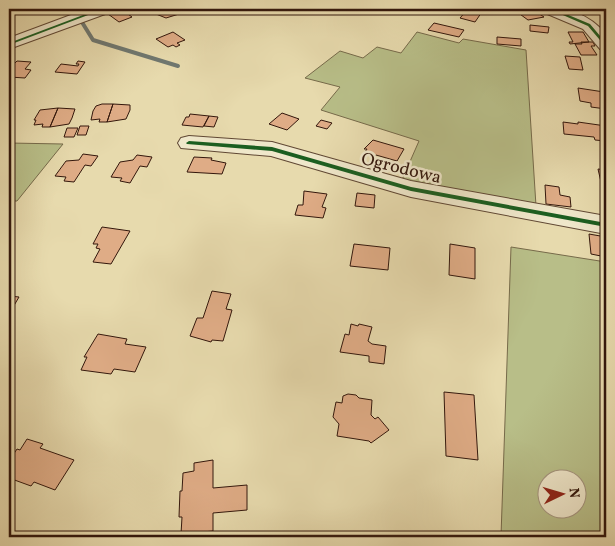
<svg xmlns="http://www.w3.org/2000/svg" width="615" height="546" font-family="Vollkorn,serif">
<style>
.green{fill:#b8be88;stroke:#766a4a;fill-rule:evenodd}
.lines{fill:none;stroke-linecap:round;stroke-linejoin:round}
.stream{stroke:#707870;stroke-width:4}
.building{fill:#dfac86;stroke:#33170c}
.minor-casing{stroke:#604834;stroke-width:2}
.minor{fill:#efe7ca;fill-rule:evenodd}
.cycleway-casing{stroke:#efe7ca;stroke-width:3}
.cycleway{fill:#1b5e20;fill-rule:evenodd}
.labels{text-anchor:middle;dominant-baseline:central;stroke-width:5;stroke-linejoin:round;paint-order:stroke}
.street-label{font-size:18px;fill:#33170c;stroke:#efe7ca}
</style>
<rect width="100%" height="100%" fill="#e7daad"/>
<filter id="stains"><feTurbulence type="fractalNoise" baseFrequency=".004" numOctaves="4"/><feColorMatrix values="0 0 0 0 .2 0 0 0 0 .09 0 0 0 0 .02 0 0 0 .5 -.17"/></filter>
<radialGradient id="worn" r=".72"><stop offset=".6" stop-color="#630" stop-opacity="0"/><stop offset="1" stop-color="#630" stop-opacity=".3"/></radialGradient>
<path class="green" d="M417,32l42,11 4,-4 63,11 10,156 -135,-24 18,-41 -98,-31 19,-23 -35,-9 35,-27 23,7 14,-11 24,6z
M9,143l54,1 -46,57h-8z
M511,247l95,15v275h-98l-7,-1zM548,478h30v30h-30z"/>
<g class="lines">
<path class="stream" d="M74,9l1,3
M80,19l13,21 85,26"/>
</g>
<path class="building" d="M121,9l11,8 -13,5 -11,-8z
M160,9h11l8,5 -13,4 -10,-4 3,-1 -4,-2z
M468,9h16l-9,13 -15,-4z
M513,9h19l12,8 -16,3z
M434,23l30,7 -5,7 -31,-7z
M530,25l19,2 -1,6 -18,-2z
M173,32l12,8 -8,3 3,2 -4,2 -3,-2 -5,2 -12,-8z
M568,32h15l6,10 -19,2 -1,-2h4z
M497,37l24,2v7l-24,-2z
M581,42h12l2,4h-4l6,9h-16l-6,-11h7z
M565,56l15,1 3,13 -14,-1z
M17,61l14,1 -6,7 6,1 -6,8 -16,-1v-8z
M78,61l7,1 -8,12 -22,-2 6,-8 17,2 1,-2h-3z
M578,88l26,4 2,17 -15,-2v-4l-11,-2z
M102,104h11l-6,18h-8l1,-3 -9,1 2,-9 3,-5z
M113,104l17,1v5l-4,9 -19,3z
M58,108l17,1 -3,9 -3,6 -19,3z
M58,108l-8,19h-8l1,-3 -9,1 2,-5h-2l6,-10z
M282,113l17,6 -12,11 -18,-6z
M190,114l19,2 -6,11 -21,-2 4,-8h3z
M209,116l9,1 -4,10 -10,-1z
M321,120l11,3 -5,6 -11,-3z
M563,122l15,2v-2l28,4v15l-11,-1 -1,-3 -30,-3z
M80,126h9l-3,9h-9z
M67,128h11l-4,9h-10z
M373,140l31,9 -7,12 -21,-6 -2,2 -10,-3 3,-5h-3z
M83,154l15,2 -7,10 -6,-1 -11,17 -10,-1 2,-4 -11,-1 11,-15 13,-1z
M137,155l15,2 -5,10 -7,-1 -10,17 -10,-2 2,-3 -11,-1 9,-15 13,-2z
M194,157l18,1 -1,2 15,3 -4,11 -35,-2z
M598,169l8,1v12h-5z
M545,185l14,2 1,8 10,2 1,10 -25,-3z
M304,191l23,3 -5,13 4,1 -3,10 -28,-3 3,-10h5z
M357,193l18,2 -1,13 -19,-2z
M102,227l28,4 -19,33 -18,-2 7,-13 -4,-1 2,-4h-5z
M589,234l17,3v20l-15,-3z
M354,244l36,4 -2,22 -38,-4z
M450,244l25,4v31l-26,-4z
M212,291l19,3 -5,15 6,1 -9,31 -11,-1 -1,2 -21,-6 7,-18h6z
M9,296l10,1 -10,17z
M351,324l7,2 1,-2 13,3 -4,14 4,3 14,2 -2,18 -15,-2v-6l-29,-4 5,-18 4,1z
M98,334l29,5 -2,5 21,3 -11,25 -21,-3 -3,5 -30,-4 6,-13h-3z
M444,392l30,3 4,65 -32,-4z
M348,394l8,1 3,3 13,2 -1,15 4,4 3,-2 11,13 -18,13 -2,-2 -32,-5 2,-12 -6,-7 3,-15 6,1 1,-7z
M27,439l16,5 -3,4 34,12 -19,30 -21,-8 -3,4 -22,-8v-11l2,-4 -2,-2 8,-12 3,1z
M213,460v28l34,-3v25l-34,3v18l-32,3 1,-17h-3l1,-26h2l1,-18 11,-2v-8z"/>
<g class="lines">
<defs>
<path id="minor" d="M87,9h23l-2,4 -99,36v-11z
M543,9c27,0 45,4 63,25v16l-6,-1 -17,-20 -38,-16z
M189,136l83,6 139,39 195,35v18l-195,-37 -140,-41 -90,-8 -3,-5 3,-5z"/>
</defs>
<use href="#minor" class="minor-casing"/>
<use href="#minor" class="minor"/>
<defs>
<path id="cycleway" d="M99,9h5l-95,36v-2z
M549,9h5l36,15 16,19v3h-1l-17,-20z
M189,141l83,6 139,40 195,36v4l-195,-36 -139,-40 -85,-7 -1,-1z"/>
</defs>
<use href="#cycleway" class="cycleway-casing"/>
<use href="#cycleway" class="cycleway"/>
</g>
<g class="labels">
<g class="street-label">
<text transform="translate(401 169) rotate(14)">Ogrodowa</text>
</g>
</g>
<rect width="615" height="546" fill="none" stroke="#e7daad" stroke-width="30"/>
<rect x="10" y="10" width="595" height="526" fill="none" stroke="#33170c" stroke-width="2.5"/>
<rect x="15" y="15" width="585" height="516" fill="none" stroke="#33170c"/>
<g transform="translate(562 494) rotate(85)"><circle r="24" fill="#efe7ca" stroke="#a4947e"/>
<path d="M0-4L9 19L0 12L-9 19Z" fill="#8f2418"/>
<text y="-8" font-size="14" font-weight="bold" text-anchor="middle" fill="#33170c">N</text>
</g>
<rect width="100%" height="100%" filter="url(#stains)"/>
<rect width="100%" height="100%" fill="url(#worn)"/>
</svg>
